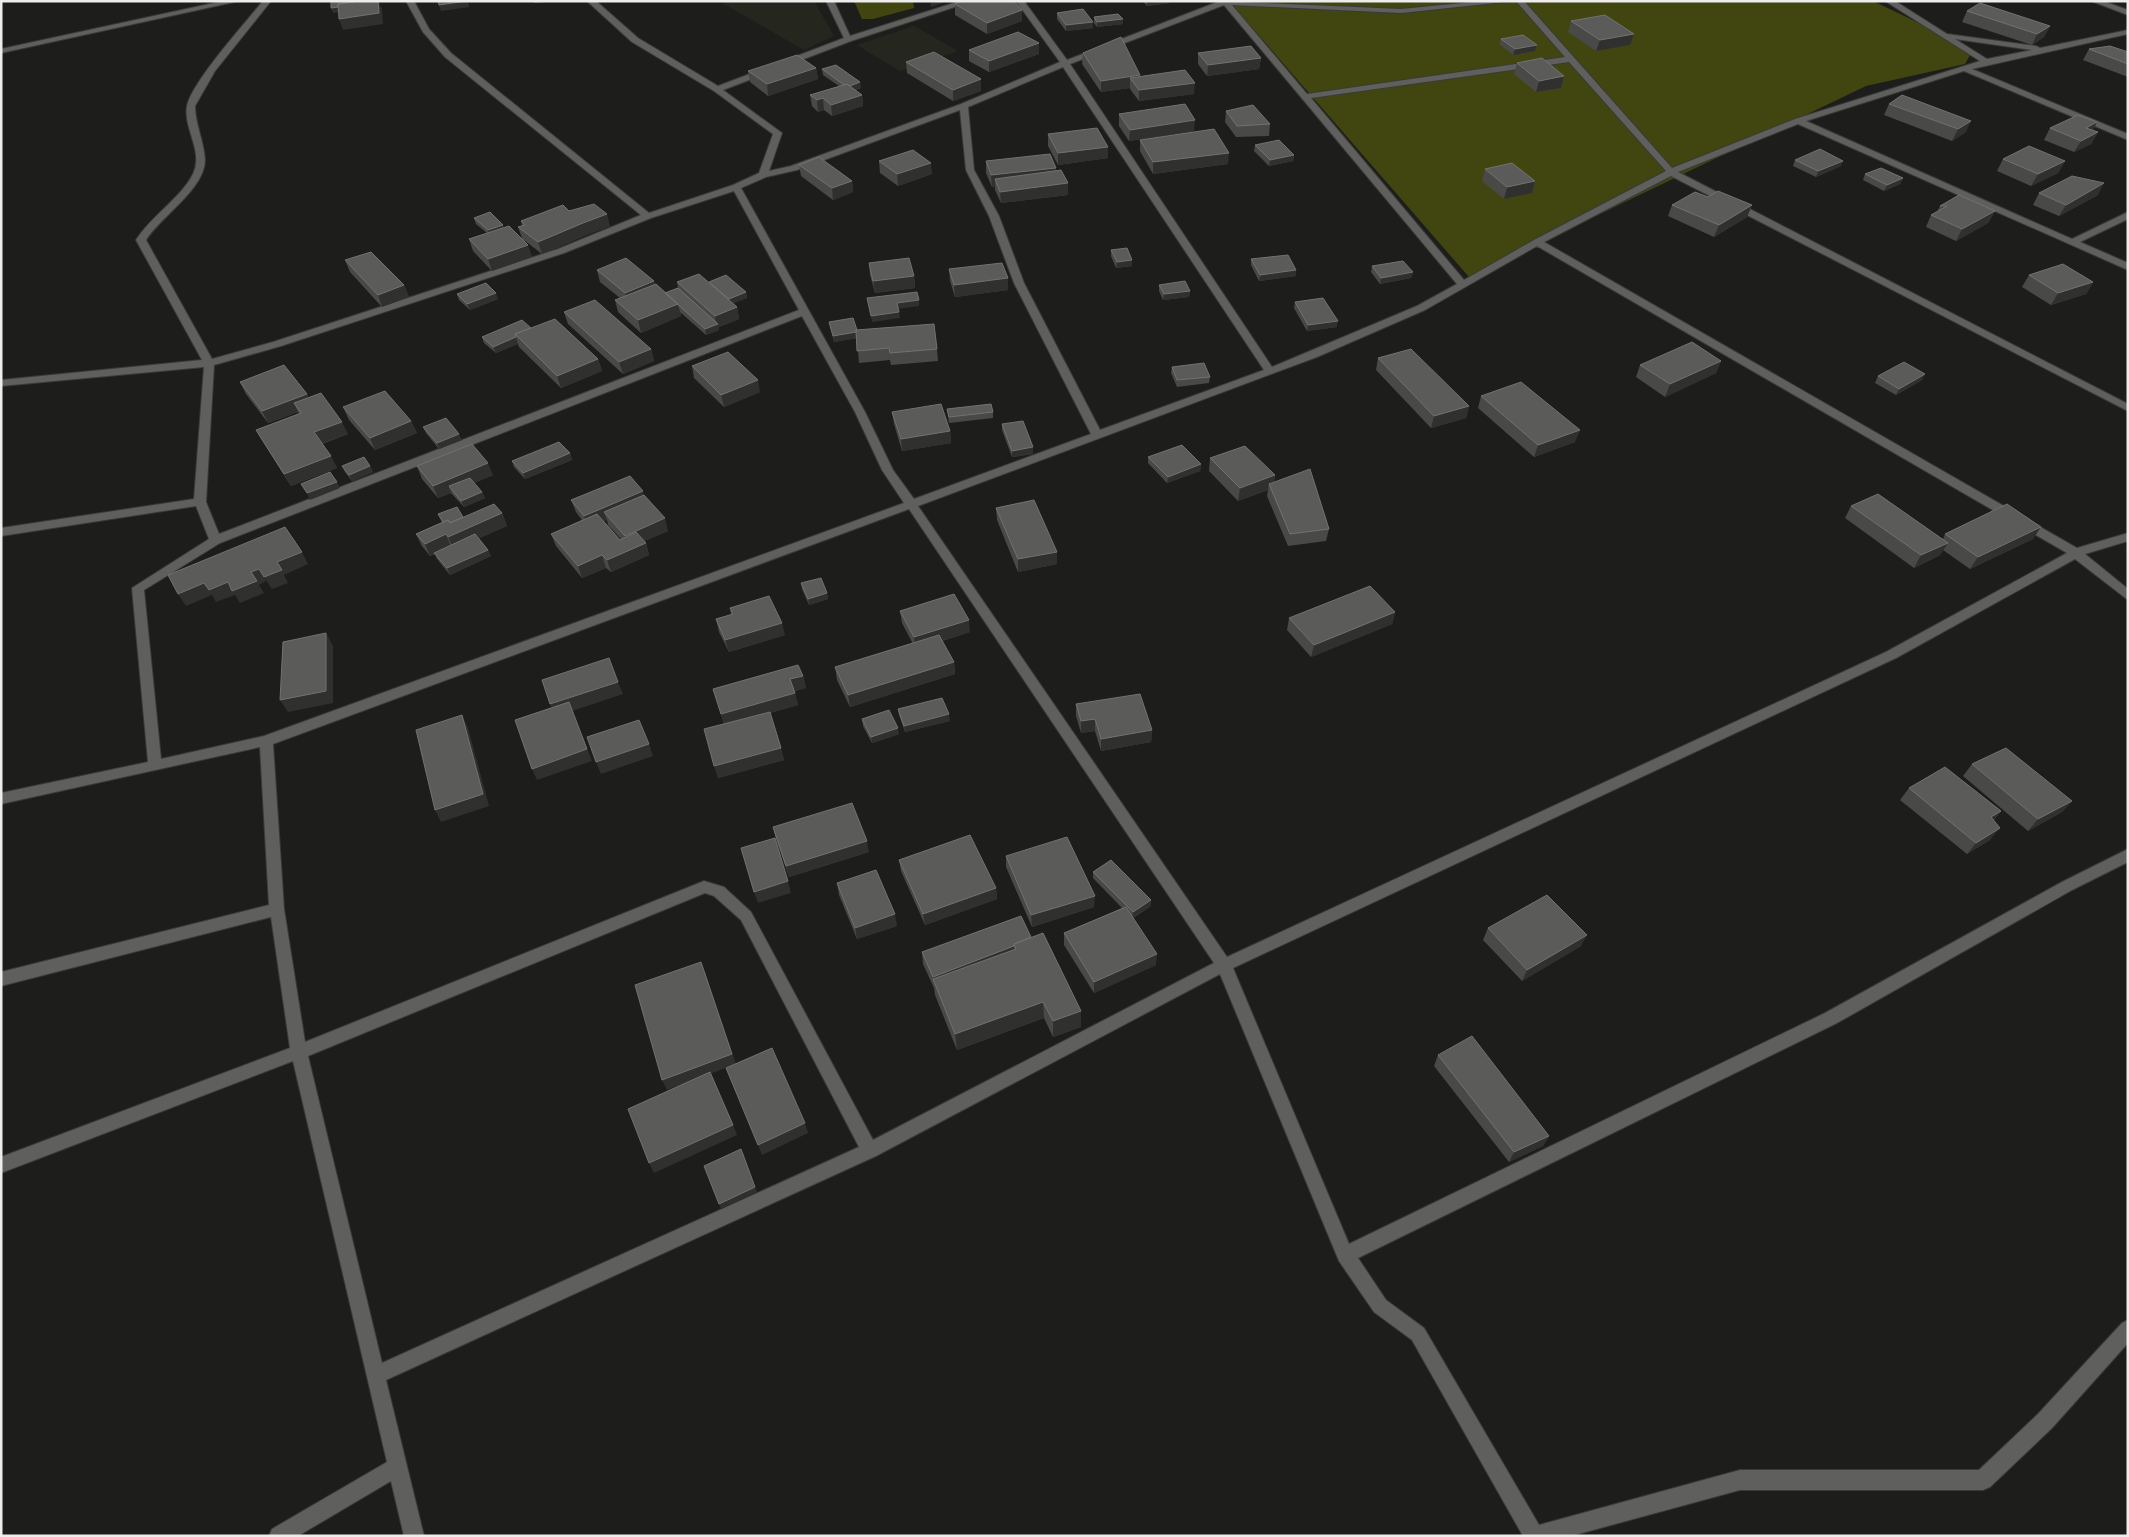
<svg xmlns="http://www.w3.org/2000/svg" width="2129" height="1537" font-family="Quicksand,sans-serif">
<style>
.built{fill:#25271f}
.green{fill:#414610}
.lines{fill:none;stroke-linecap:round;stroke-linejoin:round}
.minor-casing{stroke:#3a3a39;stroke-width:2}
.minor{fill:#5f5f5d;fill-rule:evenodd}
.wall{fill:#494a47;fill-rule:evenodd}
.shaded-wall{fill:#30312f}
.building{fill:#5b5c59;stroke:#727270}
</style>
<rect width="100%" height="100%" fill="#1d1e1c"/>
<path class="built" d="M719,1h95l20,35 -30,14z
M914,26l44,25 -58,20 -43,-26z"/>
<path class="green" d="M854,1h59l1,7 -41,11h-11z
M1229,1h644l50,24 47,30 -5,9 -99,22 -397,191z"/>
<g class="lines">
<defs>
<path id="minor" d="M223,1h16l-238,52v-4z
M263,1h8l-56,70 -20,35c0,18 9,35 10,54 0,29 -44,56 -59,80l66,119 61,-17 285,-93 83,-34 -196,-158 -22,-25 -17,-31h8l15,28 22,24 198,160 84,-28 26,-12 14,-39 -59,-43 -82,-49 -45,-41h9l42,37 80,48 126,-48 -18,-37h8l16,35 110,-35h13l-122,40 -128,49 59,43 -13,38 22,-5 170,-62 99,-42 -44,-61h8l43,59 153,-59 181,8 82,-8h31l-113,12 -169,-8 75,89 258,-37 -49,-56h8l148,167 123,-49 185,-58 -95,-60h10l52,33 89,12 4,2 88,-18v4l-156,35 156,65v6l-164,-69 -158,50 266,118 56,-27v7l-48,23 48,21v7l-330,-146 -120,48 450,232v7l-457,-235 -127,66 533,306 51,-15v8l-43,13 43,35v11l-53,-41 -179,99 -663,310 116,276 476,-231 237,-131 66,-33v13l-56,28 -235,133 -479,235 28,42 38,28 115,197 201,-55h239l59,-56 84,-91 6,-3v23l-76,85 -62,59 -7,3h-243l-169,46h-48l-111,-196 -38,-28 -35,-51 -119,-287 -344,182 -490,224 38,156h-20l-13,-55 -93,55h-29l3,-7 115,-67 -94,-401 -292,112v-16l289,-109 -19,-131 -270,69v-14l268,-67 -9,-158 -259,57v-11l147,-31 -16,-174 77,-49 -13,-33 -195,30v-8l193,-29 10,-132 -203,19v-6l201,-20 -66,-120c16,-25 45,-42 57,-66 11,-23 -10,-45 -6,-68 4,-23 59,-84 76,-105zM1224,5l233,279 -40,22 -145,61 -202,-303zM1955,39l77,11 -45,9zM1569,62l97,109 -132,69 -70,40 -153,-182zM1063,67l201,303 -164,60 -76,-147 -25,-67 -25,-46 -6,-63zM960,110l6,60 23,46 25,67 77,151 -177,65 -21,-29 -28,-58 -124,-224 25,-11 31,-7zM734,191l65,119 -580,224 -13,-32 8,-137 67,-19 283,-93 87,-35zM1537,246l530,307 -181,99 -659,305 -309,-451 399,-149 108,-47zM802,316l53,96 27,58 22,33 -640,233 -103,23 -17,-169 76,-47zM909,509l305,454 -341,177 -122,-228 -27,-25 -20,-6 -399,161 -21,-133 -11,-165zM705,893l9,3 27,24 118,227 -477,216 -74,-307z
M2091,1h12l25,9v5z"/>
</defs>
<use href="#minor" class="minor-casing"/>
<use href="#minor" class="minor"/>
</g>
<path class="wall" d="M533,1h27l-26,2z
M1143,1h27l-1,2 -22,3z
M955,4l67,17 -35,13 -32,-19z
M1967,11l83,15 -6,11 -12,8 -70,-23z
M1057,13l36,15 -27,3 -9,-12z
M1094,17l29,7 -26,3 -3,-4z
M1571,21l59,24 -34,6 -28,-19z
M1501,39l36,6 -2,6 -22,4 -14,-11z
M1039,43v11l-50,18 -20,-11v-11z
M2089,49l39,3v25l-45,-17z
M1083,53l57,24 54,17 -55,7 -9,-12v-1l-29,4 -19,-28z
M1198,53l63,5 -2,11 -52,7 -9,-12z
M906,62l75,29 -28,10 -46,-28z
M1517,63l47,13 -3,12 -25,4 -22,-18z
M816,68l2,11 -50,17 -18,-14 -2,-11z
M822,69l39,19 -6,2 7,5 1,11 -31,10 -8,-6 -6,2 -6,-6 -2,-11 29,-9 -16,-11z
M1889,104l77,28 -14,9 -68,-26z
M1226,111l44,13 -1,12 -33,1 -11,-15z
M1119,114l75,17 -65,10 -10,-15z
M2097,122l-4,8 5,2 -7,12 -17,8 -30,-12 6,-12z
M1048,134l60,13v11l-50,7 -10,-19z
M1140,140l88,24 -75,10 -13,-23z
M1255,145l39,10 -1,6 -24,5 -15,-15z
M2003,159l62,2 -7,12 -27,13 -34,-15z
M1795,160l46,6 -25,11 -23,-11z
M879,161l53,13 -34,12 -18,-13z
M986,161l70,7v3l12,12v12l-67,8 -6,-13v-3h-3l-6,-14z
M799,165l53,16 1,11 -20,8 -32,-24z
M1485,169l50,12 -3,12 -28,6 -22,-18z
M1865,174l38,4 -3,6 -16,7 -21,-11z
M2039,193l59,2 -39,21 -26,-11z
M1672,205h80l-5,12 -33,20 -46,-21z
M1940,206l55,5 -7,12 -32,18 -30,-14 5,-12 6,-3z
M569,211l41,15 -24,9 -44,19 -18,-14 8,17 -40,14 -19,-20 -4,-12 18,-6 -11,-9 -2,-6 30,10 18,10 -4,-11 4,-1 -1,-5z
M1111,250l21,10v6l-16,2 -5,-12z
M1251,259l45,11v6l-37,5 -8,-16z
M345,260l59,25 5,12 -27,10 -32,-35z
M869,263l45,13 1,12 -40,5 -5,-18z
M1372,266l41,6 -2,6 -31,6 -9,-12z
M597,270l57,11 1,4 10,8 13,-5 -1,-6 32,1 37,9 1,6 -14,5 4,4 2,12 -20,8v3l-13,5 -26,-23 1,4 -40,17 -23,-21 -3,-12 5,-2 -20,-16z
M949,270l59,20 -53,7 -5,-16z
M2029,275l64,7 -7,12 -35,11 -29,-18z
M1159,285l31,6 -1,6 -26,3 -4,-9z
M457,294l41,5 -28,11 -11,-10z
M1295,302l42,25 -30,4 -13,-23z
M564,312l87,37 3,12 -31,13 -55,-50z
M829,322l28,8 80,19 1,12 -47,4 -1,-5 -31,3 -2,-25 -23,4z
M531,328l67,31 4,12 -41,17 -42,-41 -1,-3 -22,9 -12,-10 -2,-6z
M1378,358l91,48 -3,12 -35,10 -55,-58z
M1721,361l-5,12 -51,24 -29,-20 4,-12z
M692,366l68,26 -36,15 -30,-29z
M1172,367l38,10 -1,6 -32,4 -6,-14z
M1878,376l44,4 -26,15 -21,-12z
M240,382l67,12 1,3 40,37 -26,10 15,24 -46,18 -28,-44 -7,-12 44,-16 -2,-2 -30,11 -22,-29z
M1481,396l94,46 -41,15 -56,-49z
M343,407l68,14 6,12 -42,17 -26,-30z
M947,409l46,3v6l-44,5z
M892,412l58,19 1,12 -49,8 -8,-27z
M1002,424l31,23v7l-21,3 -10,-27z
M423,427l39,13 -23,9 -13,-16z
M570,453l2,7 -47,19 -11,-12 -2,-6z
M1148,457l53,7 -1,7 -33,12 -19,-20z
M1210,458l65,17 -1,7 55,47 -3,12 -38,5 -21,-50 1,-6 -30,11 -29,-30z
M342,466h28l3,6 -21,9 -7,-9z
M417,466l76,9 -19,8 8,9 3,6 -21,9 -13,-14 -13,5 -16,-19z
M644,495l24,36 -24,10 2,2 3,12 -38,17 -5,-4 -24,10 -26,-32 -5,-12 31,-14 -6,-8 -5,-12zM607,520l1,5 13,14 -1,1 -16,-19z
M1851,506l92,33 2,-5 88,5 -63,30 -27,-19 -3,5 -26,13 -69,-50z
M996,508l61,44v12l-39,8 -21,-52z
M502,513l5,13 -28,12 9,12 3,6 -41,19 -13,-16 -2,-5 -5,2 -8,-10 -6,-12 26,-12 -4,-8 25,3z
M801,583l26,10 1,6 -19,6 -7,-16z
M730,608l55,27 -56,17 -10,-20 -3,-13 15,-4z
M900,611l70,21 -28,9 12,21 1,12 -105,33 -13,-27 -2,-13 78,-23 -11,-21z
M1395,612l-3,12 -81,33 -24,-27 2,-12z
M803,676l3,12 -12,3 4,14 -28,8 14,47 -66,18 6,-54 -11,-35z
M1076,704l76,26 -1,12 -50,9 -6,-20 -14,2 -5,-17z
M898,709l52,12 -45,11 -6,-17z
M862,719l37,15 -27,9 -9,-17z
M1972,764l100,37 -10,11 -34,19 -65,-55z
M1909,788l92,23 -7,9 -4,20 -23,14 -67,-54z
M773,827l96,25 -80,25 -13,-38z
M1006,856l88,51 -62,20 -26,-60z
M899,860l97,28 1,11 -72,26 -24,-54z
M1093,872l58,34 -18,12 23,47 -62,28 -30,-48v-12l58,-25 -29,-30z
M837,883l60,43 -40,13 -18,-44z
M1488,928l93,18 -59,35 -39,-41z
M1031,937l50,74v16l-28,10 -9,-19 -87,32 -22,-55 -1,-7 -11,-24 -1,-12z
M1438,1055l111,81 -6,10 -34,16 -75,-96z"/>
<path class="shaded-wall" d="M354,1h2v9l-23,3 -2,-5z
M378,1l4,8 1,15 -40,6 -4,-11z
M468,1l1,6 -28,4 -2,-6z
M930,1h18l-17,6z
M1147,1h23l-1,2 -22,3z
M1022,10v11l-35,13v-11z
M1123,19v5l-26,3v-5z
M1093,22v6l-27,3v-6z
M2050,26l-6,11 -12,8 5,-11z
M1634,34l-4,11 -34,6 4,-11z
M1039,43v11l-50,18v-11z
M1537,45l-2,6 -22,4 2,-6z
M1261,58l-2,11 -52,7 1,-11z
M816,68l2,11 -50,17 -1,-12z
M1140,75l-1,11 -9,-8v10l-29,4v-11z
M1564,76l-3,12 -25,4 3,-11z
M981,79v12l-28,10v-11z
M860,82l1,6 -14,4 -1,-5z
M1195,83l-1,11 -55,7v-11z
M862,95l1,11 -31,10 -1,-11z
M823,98l1,12 -6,2 -1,-12z
M1195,120l-1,11 -65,10 1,-11z
M1971,121l-5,11 -14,9 6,-12z
M2097,122l-6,12 -5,-6z
M2098,132l-7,12 -17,8 7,-11z
M1108,147v11l-50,7v-12z
M1229,153l-1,11 -75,10v-12z
M1294,155l-1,6 -24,5 1,-6z
M1843,161l-2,5 -25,11 2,-6z
M2065,161l-7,12 -27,13 7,-12z
M931,163l1,11 -34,12 -1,-12z
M1056,168v12l-61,-1v8h-3l-1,-12z
M1903,178l-3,6 -16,7 3,-6z
M852,181l1,11 -20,8 -1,-12z
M1535,181l-3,12 -28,6 3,-12z
M1068,183v12l-67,8 -1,-11z
M2104,183l-6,12 -39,21 7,-11z
M1752,205l-5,12 -33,20 5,-12z
M1995,211l-7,12 -32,18 6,-12z
M607,214l3,12 -24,9 -44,19 -4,-12 45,-19z
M503,225l2,6 -15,5 -2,-6z
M528,245l4,12 -40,14 -4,-12z
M1132,260v6l-16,2 1,-6z
M1296,270v6l-37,5 1,-6z
M1413,272l-2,6 -31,6 1,-6z
M914,276l1,12 -40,5 -2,-12z
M1008,278v12l-53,7 -1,-12z
M654,281l3,12 -29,12 -3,-12z
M2093,282l-7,12 -35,11 7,-12z
M404,285l5,12 -27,10 -4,-12z
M1190,291l-1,6 -26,3 1,-6z
M746,292l1,6 -17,7 -1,-6z
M496,293l2,6 -28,11 -3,-6z
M919,300v6l-22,3v-6z
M678,304l3,12 -40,17 -3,-13z
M737,307l2,12 -20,8v3l-13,5 -1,-6 11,-5 -1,-8z
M899,312l1,6 -28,4 -1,-6z
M1338,321l-1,6 -30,4 1,-6z
M858,332v6l-24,4 -1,-6z
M516,337l2,7 -22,9 -3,-6z
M651,349l3,12 -31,13 -4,-12z
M598,359l4,12 -41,17 -4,-12z
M1721,361l-5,12 -51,24 5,-13z
M1925,374l-3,6 -26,15 3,-6z
M758,380l2,12 -36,15 -3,-12z
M307,394l6,12 -19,-3 4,9 -30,11 -6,-12z
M1469,406l-3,12 -35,10 3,-12z
M411,421l6,12 -42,17 -5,-12z
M342,422l6,12 -28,10 -6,-12z
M1580,430l-5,12 -41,15 4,-12z
M950,431l1,12 -49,8 -1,-12z
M459,434l3,6 -23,9 -2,-6z
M1033,447v7l-21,3v-6z
M570,453l2,7 -47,19 -2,-6z
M331,456l6,12 -46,18 -7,-12z
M488,463l5,12 -40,17 -4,-6 2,7 -13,5 -5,-12z
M1201,464l-1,7 -33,12 1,-6z
M370,466l3,6 -21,9 -3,-6z
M1275,475l-2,13 -4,-4 -1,6 -30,11 2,-13z
M337,482l3,6 -30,12 -3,-7z
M643,491l3,13 -42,8 3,8 -19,8 -4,-12z
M482,492l3,6 -21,9 -3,-6z
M502,513l5,13 -53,24 -6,-13z
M665,518l3,13 -39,17 -4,-12z
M2041,527l-8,12 -63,30 8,-12z
M446,534l5,13 -21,9 -5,-12z
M646,543l3,12 -38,17 -4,-12z
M1948,543l-8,12 -26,13 7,-13z
M488,550l3,6 -41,19 -3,-7z
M302,552l6,12 -24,11 4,8 -16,6 -8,-12 13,-15z
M1057,552v12l-39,8v-13z
M602,555l4,13 -24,10 -4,-12z
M259,569l7,12 -7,4 5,8 -24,10 -5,-8 -19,7 -4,-7 -26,11 -8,-12 26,-11 47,-11z
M827,593l1,6 -19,6 -1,-6z
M1395,612l-3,12 -81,33 3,-12z
M969,620l1,12 -55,17 -1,-12z
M782,623l3,12 -56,17 -4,-12z
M326,633l7,13v57l-45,9 -8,-12z
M954,662l1,12 -105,33 -2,-12z
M803,676l3,12 -13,4 -3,-13z
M618,682l5,12 -51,17 20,50 -55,19 -5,-11 23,-53 -5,-12z
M795,693l3,12 -74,21 -3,-12z
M949,714l1,7 -45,11 -1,-6z
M462,715l6,13 21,78 -48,16 -6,-12z
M1095,719v12l-14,2v-12z
M898,728l1,6 -27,9 -1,-6z
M1152,730l-1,12 -50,9v-12z
M649,744l4,12 -52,18 -5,-12z
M781,748l3,12 -66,18 -4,-12z
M2072,801l-10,11 -34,19 10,-12z
M2001,811l-9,12 -1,-6z
M2000,828l-10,12 -23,14 9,-11z
M867,841l2,11 -80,25 -3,-11z
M788,881l3,12 -33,10 -4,-11z
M996,888l1,11 -72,26 -2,-11z
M1095,896l-1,11 -62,20 -1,-12z
M1151,900v6l-19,12 1,-6z
M895,914l2,12 -40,13 -2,-11z
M1587,935l-6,11 -59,35 5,-11z
M1014,946l1,11 -82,22 1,9 -1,-11z
M1157,954l-1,11 -62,28v-11z
M705,973l31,91 -69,26 -5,-10z
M1043,1002l1,16 -87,32 -2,-16z
M1081,1011v16l-28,10v-16z
M805,1123l3,10 -46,22 -4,-10z
M733,1125l4,10 -83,38 -5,-10z
M1549,1136l-6,10 -34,16 5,-10z
M741,1149l16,43 -36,17 -2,-5z"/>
<path class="building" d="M331,1h23v1l-16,2v3l-7,1z
M358,1h20l1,12 -40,6 -1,-15z
M438,1h29l-28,4z
M962,1h52l8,9 -35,13 -32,-19z
M1980,3l70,23 -13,8 -70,-23z
M1083,9l10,13 -27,3 -9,-12z
M1118,14l5,5 -26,3 -3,-5z
M1605,15l29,19 -34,6 -29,-19z
M1018,32l21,11 -50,18 -20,-11z
M1523,35l14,10 -22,4 -14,-10z
M1121,37l19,38 -39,6 -18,-28z
M1251,46l10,12 -53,7 -10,-12z
M2110,46l18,6v12l-39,-15z
M934,52l47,27 -28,11 -47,-28z
M797,55l19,13 -49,16 -19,-13z
M1542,58l22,18 -25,5 -22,-18z
M836,65l24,17 -10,4 -3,-2 -3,1 -22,-16z
M1185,70l10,13 -56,7 -9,-12z
M847,84l15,11 -31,10 -8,-7 -6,2 -7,-5z
M1902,95l69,26 -13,8 -69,-25z
M1185,104l10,16 -65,10 -11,-16z
M1253,105l17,19 -33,2 -11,-15z
M2078,115l19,7 -11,6 12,4 -17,9 -31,-13z
M1097,128l11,19 -50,6 -10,-19z
M1214,129l15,24 -76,9 -13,-22z
M1279,140l15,15 -24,5 -15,-15z
M2029,146l36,15 -27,13 -35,-15z
M1820,149l23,12 -25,10 -23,-11z
M913,150l18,13 -34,11 -18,-13z
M1050,154l6,14 -65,7 -5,-14z
M819,157l33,24 -20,7 -33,-23z
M1512,163l23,18 -28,6 -22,-18z
M1881,168l22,10 -16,7 -22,-11z
M1061,170l7,13 -68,9 -5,-13z
M2072,176l32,7 -38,22 -27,-12z
M1718,191l34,14 -33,20 -47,-20 23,-13 13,5z
M1959,195l36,16 -33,18 -31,-14 16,-9h-7z
M594,204l13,10 -24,9 -45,19 -20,-15 7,-2 -4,-4 42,-16 6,6z
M490,212l13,13 -15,5 -14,-12z
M509,226l19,19 -40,14 -19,-20z
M1127,248l5,12 -15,2 -6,-12z
M371,252l33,33 -26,10 -33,-35z
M1288,255l8,15 -36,5 -9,-16z
M626,258l28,23 -29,12 -28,-23z
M909,258l5,18 -41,5 -4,-18z
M1403,261l10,11 -32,6 -9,-12z
M1002,263l6,15 -54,7 -5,-16z
M2063,264l30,18 -35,11 -29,-18z
M699,274l38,33 -22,9 -38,-34z
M726,275l20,17 -17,7 -20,-17z
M1185,281l5,10 -26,3 -5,-9z
M486,283l10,10 -29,11 -10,-10z
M656,284l22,20 -40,16 -23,-20z
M678,288l40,36 -13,5 -40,-36z
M917,292l2,8 -22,3 2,9 -28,4 -4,-18z
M1323,298l15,23 -30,4 -13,-23z
M595,300l56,49 -32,13 -55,-50z
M853,318l4,12h-1v2l-23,4 -4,-14z
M555,319l43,40 -41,17 -42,-42z
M522,320l9,8 -16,6 1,3 -23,10 -11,-10z
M934,324l3,25 -47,4 -1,-5 -32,3 -1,-21z
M1692,342l29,19 -51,23 -30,-19z
M1411,349l58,57 -35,10 -56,-58z
M728,352l30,28 -37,15 -29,-29z
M1904,362l21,12 -26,15 -21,-13z
M1204,363l6,14 -33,3 -5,-13z
M284,365l23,29 -45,17 -22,-29z
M1521,382l59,48 -42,15 -57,-49z
M385,391l26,30 -41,17 -27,-31z
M321,393l21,29 -28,10 17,24 -47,18 -28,-44 45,-17 -7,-10z
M941,404l9,27 -49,8 -9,-27z
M991,404l2,8 -44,5 -2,-8z
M446,418l13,16 -22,9 -14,-16z
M1023,421l10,26 -21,4 -10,-27z
M559,442l11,11 -47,20 -11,-12z
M472,444l16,19 -55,23 -16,-20z
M1182,445l19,19 -33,13 -20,-20z
M1245,446l30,29 -35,13 -30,-30z
M364,457l6,9 -21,9 -7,-9z
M1310,469l19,60 -39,5 -21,-50z
M330,472l7,10 -30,11 -6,-9z
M630,476l13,15 -59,25 -13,-16z
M470,478l12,14 -21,9 -12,-15z
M1878,494l70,49 -27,12 -70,-49z
M644,495l21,23 -40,18 -21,-24z
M1034,500l23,52 -39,7 -22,-51z
M494,504l8,9 -54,24 -2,-3 -21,10 -9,-10 32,-14 2,3z
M2007,504l34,23 -63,30 -33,-23z
M457,507l6,10 -13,6 -2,-3 -5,2 -5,-8z
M597,514l23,26 16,-8 10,11 -39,17 -5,-5 -24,11 -27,-32z
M285,527l17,25 -25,10 5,8 -18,7 -5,-8 -8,3 6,9 -25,10 -4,-9 -19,8 -5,-7 -26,11 -10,-19z
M475,534l13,16 -41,18 -13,-15z
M821,578l6,15 -19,6 -7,-16z
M1370,586l25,26 -81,33 -25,-27z
M954,594l15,26 -55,17 -14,-26z
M769,596l13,27 -57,17 -9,-21 17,-5 -3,-6z
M326,633v58l-46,9 3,-58z
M939,635l15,27 -106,33 -13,-28z
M609,658l9,24 -68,22 -8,-24z
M798,665l5,11 -13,3 5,14 -74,21 -8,-25z
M1140,694l12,36 -51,9 -6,-20 -14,2 -5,-17z
M942,698l7,16 -45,12 -6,-17z
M569,702l18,47 -55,20 -17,-49z
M889,710l9,18 -27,9 -9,-18z
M770,712l11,36 -67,18 -10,-37z
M462,715l21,79 -48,16 -19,-80z
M639,720l10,24 -53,18 -9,-25z
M2006,748l66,53 -34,18 -66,-55z
M1945,767l56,44 -10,6 9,11 -24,15 -67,-55z
M852,803l15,38 -81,25 -13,-39z
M970,835l26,53 -73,26 -24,-54z
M1067,837l28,59 -64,19 -25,-59z
M775,838l13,43 -34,11 -13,-44z
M1111,860l40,40 -18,12 -40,-40z
M876,870l19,44 -40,14 -18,-45z
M1547,895l40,40 -60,35 -39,-42z
M1126,907l31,47 -63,28 -30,-49z
M1021,916l10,21 -17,7v2l-81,31 -11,-25z
M1043,933l38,78 -28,10 -10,-19 -88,32 -22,-55 83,-30 -2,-5z
M701,962l31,92 -70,26 -27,-95z
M1472,1036l77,100 -35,16 -76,-97z
M772,1048l33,75 -47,22 -32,-77z
M710,1072l23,53 -84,38 -21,-54z
M741,1149l14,38 -36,17 -15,-38z"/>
<rect width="2129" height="1537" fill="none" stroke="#ededec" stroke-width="5"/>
</svg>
